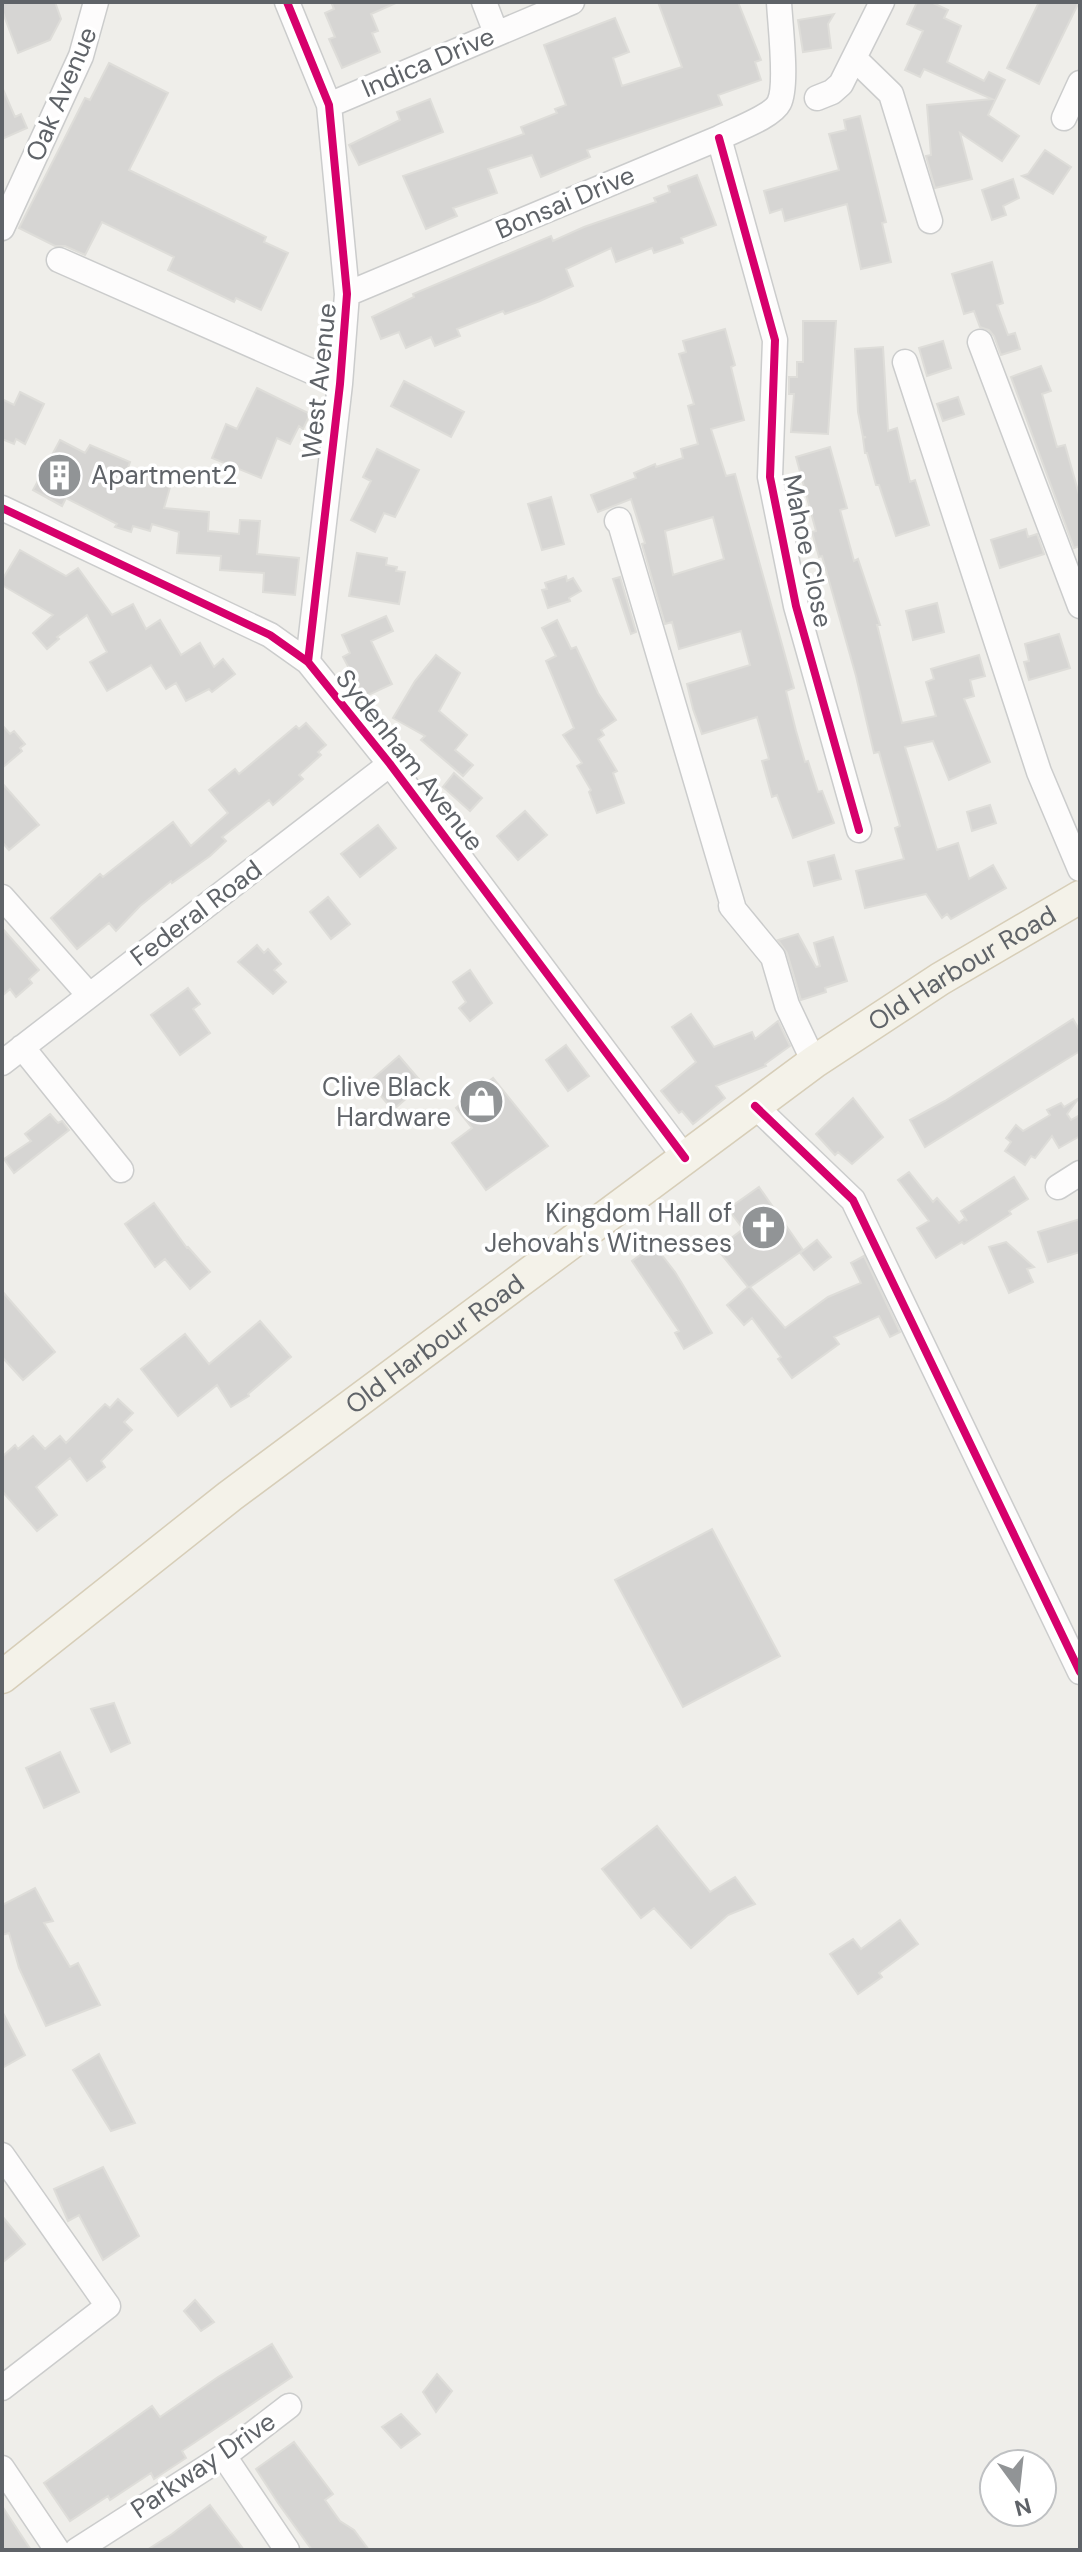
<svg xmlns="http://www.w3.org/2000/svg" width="1082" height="2552" font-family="'DM Sans',sans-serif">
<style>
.building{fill:#d6d5d3;stroke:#deddd9;stroke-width:2;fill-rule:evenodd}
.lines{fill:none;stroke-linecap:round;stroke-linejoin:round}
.minor-casing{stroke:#cbcccc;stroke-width:27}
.major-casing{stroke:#d7ceb8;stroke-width:35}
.minor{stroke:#fdfcfc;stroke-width:24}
.major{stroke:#f4f2e9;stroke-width:32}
.cycleway-casing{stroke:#fff;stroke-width:13}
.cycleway{stroke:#d6006c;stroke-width:8}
.labels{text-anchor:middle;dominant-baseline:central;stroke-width:7;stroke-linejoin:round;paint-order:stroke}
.street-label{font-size:26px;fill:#5f6368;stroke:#fff}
.poi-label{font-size:26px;fill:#5f6368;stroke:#fff;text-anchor:end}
</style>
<rect width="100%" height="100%" fill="#efeeea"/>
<path class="building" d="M2,2h53l6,17 -11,21 -32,13 -16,-43z
M331,2h67l-27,12 7,17 -6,2 8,19 -38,16 -13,-29 6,-2 -10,-24 9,-4z
M658,2h80l23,58 -6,2 6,18 -43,15 4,10 -135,45 3,7 -49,20 -9,-22 -44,14 9,24 -44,15 4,8 -31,13 -23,-53 121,-42 -3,-7 36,-14 -2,-4 11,-4 -22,-60 71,-27 14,34 -16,6 9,28 60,-19z
M917,2h14l17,8 -4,8 17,8 -14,36 37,19 5,-9 16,8 -17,35 31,21 -17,25 -42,-28 12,46 -37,9 -9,-32 5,-1 -4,-50 65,-6 -68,-30 -4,8 -15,-7 18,-39 -16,-7z
M1039,2h40l-40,82 -32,-16z
M834,14l-6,10 3,24 -28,4 -5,-32z
M109,63l59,30 -39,77 137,67 -2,5 24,11 -27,57 -25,-12 -2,4 -66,-32 6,-13 -72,-35 -17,33 -20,-9h-10l-36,-18 66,-130 5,2z
M2,87l13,30 6,-3 6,14 -25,11z
M430,99l13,33 -84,33 -10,-20 51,-25 -3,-8z
M860,116l26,106 -4,1 9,39 -30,7 -14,-65 -62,17 -3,-12 -12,4 -6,-22 75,-21 -10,-36 17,-4 -2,-10z
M1045,150l26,17 -18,27 -31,-18 6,-2z
M697,175l19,50 -35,13 2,5 -29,10 -2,-5 -36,14 -5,-14 -45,21 7,17 -33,15 -35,13 -2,-3 -46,18 3,7 -25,10 -4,-9 -25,11 -7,-16 -18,7 -9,-22 42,-20 -1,-3 138,-58 2,5 31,-14 72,-25 -2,-4 16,-6 -2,-6z
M1013,179l6,19 -16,8 3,9 -14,5 -10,-30z
M992,262l11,41 -6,2 11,30 7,-2 5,16 -19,6 -7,-19 -5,-6 -9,-3 -6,-16 -10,3 -12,-40z
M803,321h33l-8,113 -37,-2 3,-38h-5v-17h8v-15h6z
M725,329l10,36 -4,2 13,53 -33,9 15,47 9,-2 59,214 -8,3 10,40 9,31 3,-1 10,31 4,-1 12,32 -41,15 -16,-43 -5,2 -10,-36 7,-2 -12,-42 -55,17 -9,-25 -6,-25 63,-19 -9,-34 -62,18 -7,-27 -7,2 -23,-80 3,-1 -14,-44 -33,13 -7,-17 45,-17 -2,-5 21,-9 1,3 27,-9 -2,-9 17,-5 -10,-38 6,-2 -15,-50 7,-2 -3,-11zM713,517l11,42 -51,16 -8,-44z
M943,341l8,27 -24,8 -8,-28z
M883,347l5,84 9,-3 13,54 5,-2 14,45 -33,11 -17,-51h-3l-9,-32h-2l-2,-15 3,-1h-3l-5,-25 -3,-63z
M1041,366l10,25 -9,3 15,53 8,-2 15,53v48l-6,2 -63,-171z
M404,381l60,31 -13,25 -60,-31z
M257,388l53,26 -7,15 -4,-3 -9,18 -13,-6 -16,40 -49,-20 14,-34 11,5z
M20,392l24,12 -19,40 -9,-5 -2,5 -12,-5v-40l12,6z
M958,397l6,17 -21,7 -6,-17z
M60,440l25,13 5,-8 40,17 -3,9 44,13 -7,24 45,4 -1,19 31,3 1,-14 20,1 -3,33 42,4 -4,37 -32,-3 1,-19 -44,-3 1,-14 -44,-3 2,-21 -27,-8 -2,7 -17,-5 -2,6 -16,-5 2,-3 -51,-26 -4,8 -29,-16z
M830,447l17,61 -7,2 14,51 4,-2 22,66h-3l25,98 34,-7 -10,-34 8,-3 -3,-10 48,-14 6,21 -15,4 4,16 -10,3 26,63 -41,18 -16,-39 -28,6 32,103 21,-7 11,36 24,-14 13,23 -55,31 -4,-5 -5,4 -16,-24 -61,14 -9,-37 48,-12 -9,-31 5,-2 -21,-74 -5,1 -18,-77 -34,-120 -3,1 -7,-25 4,-1 -20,-74z
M377,449l42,21 -24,47 -11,-4 -9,19 -24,-12 20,-39 -8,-4z
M551,497l13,47 -22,6 -14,-46z
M1026,529l2,8 9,-3 7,20 -44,14 -9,-28z
M20,550l46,26 12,-8 34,47 21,-11 13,25 14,-9 21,35 19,-12 14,24 9,-8 12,15 -23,18 -3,-3 -23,12 -10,-18 -10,6 -15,-24 -44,26 -17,-29 17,-10 -20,-37 -30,22 2,2 -12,10 -14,-16 20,-18 -51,-30v-5z
M357,553l30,5 -1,7 11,2 -1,4 9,1 -6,32 -50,-8z
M566,576l1,5 6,-3 8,13 -12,7 1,3 -22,7 -6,-18 5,-1 -2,-6z
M620,577l16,55 -5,2 -18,-55z
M937,603l7,29 -31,8 -7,-29z
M386,616l7,15 -22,10 21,43 -28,13 -21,-40 7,-4 -8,-18z
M557,620l14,29 5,-2 22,46 18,27 -15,10 3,5 -6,4 19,32 -4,2 11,30 -27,10 -8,-21 2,-2 -14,-24 5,-3 -19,-28 11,-7 -28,-67 10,-5 -14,-28z
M1059,634l11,34 -41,12 -5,-18 5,-1 -4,-17z
M436,655l24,18 -21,38 28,24 -12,15 18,15 -10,11 -42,-36 4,-4 -32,-18 22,-37z
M306,723l20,22 -8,7 3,3 -22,20 4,4 -30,26 -4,-5 -47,37 4,4 -16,15 -38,27 -1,-2 -31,25 -24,25 -7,-8 -32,26 -26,-31 49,-44 3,3 70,-55 18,24 37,-33 -19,-23 26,-21 4,5 57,-48 3,3z
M2,725l8,9 4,-3 11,13 -5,4 2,3 -20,17z
M454,773l28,25 -12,13 -27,-24z
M2,783l37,42 -30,25 -7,-8z
M990,805l6,18 -24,8 -5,-19z
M525,811l22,24 -29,25 -21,-24z
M378,825l18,23 -36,29 -19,-23z
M834,855l7,24 -27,7 -6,-24z
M328,897l22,27 -19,15 -21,-27z
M2,928l37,42 -10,9 3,4 -16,14 -6,-8 -8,7z
M798,934l18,33 4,-1 -6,-23 19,-6 14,44 -22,7 1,4 -25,8 -14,-47 -9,-13z
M257,945l7,8 4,-4 13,15 -7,6 12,12 -13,12 -35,-32z
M470,970l22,33 -22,18 -11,-13 7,-6 -13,-20z
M188,988l12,16 -7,5 17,24 -30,22 -29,-40z
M691,1014l23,33 38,-15 3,7 23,-18 12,25 -25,18 1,2 -50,20 9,12 -32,26 -11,-13 -3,2 -18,-22 35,-29 -24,-35z
M1073,1019l7,12v20l-155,96 -15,-27 35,-19z
M566,1045l23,31 -21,15 -22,-31z
M399,1056l24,28 -30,26 -24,-28z
M493,1078l55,68 -62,44 -34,-47 20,-15 -16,-20z
M853,1098l30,39 -31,27 -14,-12 -3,3 -19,-21z
M1079,1098l-12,16 4,6 9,-5v21l-21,12 -7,-12 -17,22 -4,-2 -6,9 -20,-14 6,-9 -5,-4 10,-13 7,6 27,-16 -3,-5 14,-7 3,4z
M50,1114l8,9 4,-2 7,9 -55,43 -10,-14 27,-18 -6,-7z
M909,1172l24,30 4,-4 22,25 5,-4 3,2 -6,-10 53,-34 14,22 -19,12 2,3 -47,30 -2,-2 -26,16 -19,-30 12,-7 -31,-41z
M759,1187l44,63 -53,37 35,41 43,-31 33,-14 -10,-20 13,-7 36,76 -10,5 -11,-21 -45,21 5,7 -47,34 -14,-19 3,-2 -29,-39 -8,7 -17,-20 21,-18 -31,-38 26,-20 -15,-20z
M154,1203l33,45 1,-1 22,25 -20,17 -25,-30 -10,8 -30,-43z
M1080,1219v33l-32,10 -10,-30z
M817,1240l14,17 -17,13 -14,-17z
M1006,1242l28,25 -7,2 6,13 -24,11 -20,-46z
M654,1245l21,27 37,61 -28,16 -9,-16 4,-2 -47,-70z
M2,1291l53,61 -32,28 -21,-23z
M260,1321l31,36 -43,37 1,2 -18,11 -14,-22 -39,31 -37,-47 44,-35 24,30z
M118,1399l15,14 -9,9 8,8 -31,31 4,6 -18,14 -17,-23 -34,29 21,28 -20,16 -35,-40v-34l13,-12 3,4 15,-13 12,13 15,-13 6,7 39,-39 5,4z
M712,1529l68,127 -97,51 -68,-127z
M114,1703l16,40 -19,9 -20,-43z
M60,1752l19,40 -35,16 -18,-40z
M657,1826l53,66 25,-15 20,27 -27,11 -37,33 -37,-40 -13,10 -39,-49z
M35,1888l18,33 -9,2 26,44 8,-4 22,42 -54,21 -27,-58 -10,-35 -7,2v-30z
M900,1920l18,24 -39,29 3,4 -24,17 -28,-40 23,-15 8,10z
M2,2011l23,44 -23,13z
M99,2054l36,69 -24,8 -38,-61z
M103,2167l36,69 -36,24 -24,-45 -11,6 -14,-32z
M2,2216l23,28 -23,19z
M195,2300l19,22 -13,9 -17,-20z
M272,2344l20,33 -110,74 4,7 -32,21 -3,-6 -41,27 -2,-4 -38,25 -26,-38 108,-77 8,11 58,-40z
M437,2374l15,17 -16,21 -13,-20z
M401,2414l19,20 -19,14 -19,-21z
M294,2442l39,52 -8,6 15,21 14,9 15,20h-57l-34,-47 -22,-34z
M210,2505l34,45h-97l25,-16z
M2,2506l29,44h-29z"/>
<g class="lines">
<defs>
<path id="minor" d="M287,2l42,103 18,189 -7,90 -32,278
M484,2l12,31
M855,59l36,35 39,127
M817,98l15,-6 9,-8 41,-82
M329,105l243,-103
M1064,118l16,-35
M719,138l56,202 -5,137 26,129 63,224
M2,228l79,-172 15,-54
M59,260l281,124
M347,294l372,-156c15,-8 53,-21 60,-35 9,-17 1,-79 0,-101
M980,342l100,264
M905,362l134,410 41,97
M2,508l268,127 38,27 82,102 295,394
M617,521l2,-1 114,386h-2l42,51 14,48 27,57
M2,897l87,98
M22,1047l99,123
M2,1063l388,-299
M755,1106l98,94 227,472
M1058,1187l22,-14
M2,2155l106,151 -106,82
M224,2456l63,94
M2,2468l55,82
M77,2550l147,-94 65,-50"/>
<g id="major">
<path id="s1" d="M2,1677l228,-181 584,-434 126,-83 140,-82"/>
</g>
</defs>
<use href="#minor" class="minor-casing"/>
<use href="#major" class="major-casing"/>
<use href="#minor" class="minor"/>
<use href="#major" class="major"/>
<defs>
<path id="cycleway" d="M287,2l42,103 18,189 -7,90 -32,278
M719,138l56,202 -5,137 26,129 63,224
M2,508l268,127 38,27 82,102 295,394
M755,1106l98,94 227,472"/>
</defs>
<use href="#cycleway" class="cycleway-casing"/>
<use href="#cycleway" class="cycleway"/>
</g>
<defs>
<symbol id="building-disc" viewBox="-11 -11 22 22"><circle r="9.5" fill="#919496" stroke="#fff"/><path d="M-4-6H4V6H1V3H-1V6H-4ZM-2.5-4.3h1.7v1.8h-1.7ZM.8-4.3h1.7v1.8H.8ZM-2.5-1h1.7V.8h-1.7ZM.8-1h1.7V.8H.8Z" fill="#fff"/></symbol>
<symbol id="shop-disc" viewBox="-11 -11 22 22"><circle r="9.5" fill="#919496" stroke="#fff"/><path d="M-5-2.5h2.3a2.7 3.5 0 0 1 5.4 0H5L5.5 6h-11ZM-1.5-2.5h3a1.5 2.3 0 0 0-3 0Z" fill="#fff"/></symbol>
<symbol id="church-disc" viewBox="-11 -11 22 22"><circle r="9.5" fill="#919496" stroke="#fff"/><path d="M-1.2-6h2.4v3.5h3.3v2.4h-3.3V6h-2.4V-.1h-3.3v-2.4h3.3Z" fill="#fff"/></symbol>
</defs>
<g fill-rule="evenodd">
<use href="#building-disc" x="34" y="450" width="51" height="51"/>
<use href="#shop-disc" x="456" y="1076" width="51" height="51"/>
<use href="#church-disc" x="738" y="1202" width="51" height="51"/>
</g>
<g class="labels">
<g class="street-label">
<text transform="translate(428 62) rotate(-23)">Indica Drive</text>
<text transform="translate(61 94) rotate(-67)">Oak Avenue</text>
<text transform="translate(565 202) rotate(-23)">Bonsai Drive</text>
<text transform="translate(319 381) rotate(-84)">West Avenue</text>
<text transform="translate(808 551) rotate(78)">Mahoe Close</text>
<text transform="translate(410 760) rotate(52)">Sydenham Avenue</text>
<text transform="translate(196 913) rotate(-37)">Federal Road</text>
<text stroke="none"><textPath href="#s1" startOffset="1194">Old Harbour Road</textPath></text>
<text stroke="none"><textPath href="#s1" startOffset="546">Old Harbour Road</textPath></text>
<text transform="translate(203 2465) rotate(-34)">Parkway Drive</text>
</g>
<g class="poi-label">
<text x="91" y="475" text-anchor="start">Apartment2</text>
<text x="451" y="1087">Clive Black<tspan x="451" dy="30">Hardware</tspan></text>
<text x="732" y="1213">Kingdom Hall of<tspan x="732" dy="30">Jehovah's Witnesses</tspan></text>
</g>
</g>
<rect width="1082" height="2552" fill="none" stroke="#5f6368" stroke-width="8"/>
<g transform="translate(1018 2488) rotate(165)"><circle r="38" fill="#ffffff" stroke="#bfc1c3" stroke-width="2"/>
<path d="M0-6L14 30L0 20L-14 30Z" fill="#919496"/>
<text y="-12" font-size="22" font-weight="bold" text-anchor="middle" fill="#5f6368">N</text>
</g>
</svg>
